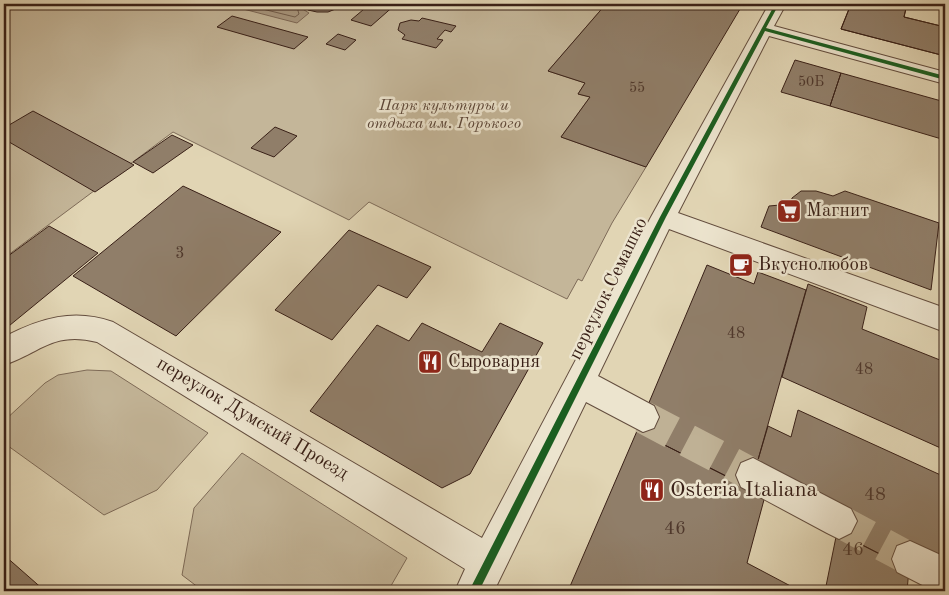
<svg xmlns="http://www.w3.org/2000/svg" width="949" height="595" font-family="'Old Standard TT',serif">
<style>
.green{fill:#c4b699;stroke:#7e6b58}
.water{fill:#a8977f;stroke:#7c6755}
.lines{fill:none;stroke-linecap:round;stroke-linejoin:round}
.shore{stroke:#705c4b;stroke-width:1}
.building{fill:#907e69;stroke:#392017}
.minor-tunnel{stroke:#bfb195;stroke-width:33;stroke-dasharray:33 17;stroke-linecap:butt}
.minor-casing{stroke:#634d3e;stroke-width:2}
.minor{fill:#ece4ce;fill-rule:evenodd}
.cycleway-casing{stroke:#ece4ce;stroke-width:3}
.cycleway{fill:#1b5e20;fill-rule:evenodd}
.labels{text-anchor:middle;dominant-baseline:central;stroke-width:5;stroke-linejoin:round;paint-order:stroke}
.far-number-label{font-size:14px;fill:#4f382c}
.far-park-label{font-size:16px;font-style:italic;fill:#5c4638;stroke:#ece4ce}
.number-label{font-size:16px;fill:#4f382c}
.poi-label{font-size:19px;fill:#392017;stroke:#ece4ce;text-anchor:start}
.street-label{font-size:19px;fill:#392017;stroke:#ece4ce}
.near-number-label{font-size:19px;fill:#4f382c}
.near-poi-label{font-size:22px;fill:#392017;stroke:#ece4ce;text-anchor:start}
</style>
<rect width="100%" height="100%" fill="#e1d5b4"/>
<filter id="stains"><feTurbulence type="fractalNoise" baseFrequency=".004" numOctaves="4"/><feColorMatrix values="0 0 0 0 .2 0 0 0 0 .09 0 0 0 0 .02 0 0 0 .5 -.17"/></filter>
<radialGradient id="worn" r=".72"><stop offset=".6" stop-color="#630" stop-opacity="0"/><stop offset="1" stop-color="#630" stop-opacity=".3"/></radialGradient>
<path class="green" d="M4,4h602l-58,67 37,12 -7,11 12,3 -29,40 85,30 -34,56 -30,58 -4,-2 -11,20 -198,-97 -20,18 -176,-88 -169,126z
M87,370l24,1 97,62 -51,57 -53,25 -100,-72v-22l41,-38 13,-8z
M242,453l165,105 -19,33h-185l-21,-16 12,-67z"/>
<path class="water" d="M224,4h76l1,4 8,5 -12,10z"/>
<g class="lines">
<path class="shore" d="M242,4l53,13 4,-3 -3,-10"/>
</g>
<path class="building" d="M305,4h37l-4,4 -10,4h-11l-9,-2z
M370,4h26l-25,22 -20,-6z
M606,4h137l-97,163 -85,-30 29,-40 -12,-3 7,-11 -37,-12z
M851,4h56l-3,13 41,10v29l-104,-27z
M851,4h56l-3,13 41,10v29l-104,-27z
M232,16l76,21 -14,12 -77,-22z
M422,18l34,8 -5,6 -6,-2 -8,9 6,1 -7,8 -34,-9 3,-4 -7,-5 2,-7 11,-3 8,1z
M338,34l18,6 -11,10 -19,-6z
M795,60l46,13 -11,33 -49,-14z
M841,73l104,29v38l-115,-34z
M33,111l101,54 -39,27 -91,-53v-11z
M275,127l22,9 -23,21 -23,-9z
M172,135l21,10 -40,28 -20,-11z
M183,186l98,46 -105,104 -103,-60z
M801,191h15l17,5 12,-5 94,32 -8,67 -170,-63 8,-21 22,-2 1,-6z
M49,226l49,27 -94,77v-71z
M349,230l82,37 -24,31 -29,-13 -46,55 -57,-30z
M707,265l47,19 4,-12 48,18 -56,198 -113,-57z
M808,284l59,23 -5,22 83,33v88l-163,-73z
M422,323l60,29 18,-29 43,20 -73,131 -28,14 -132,-77 67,-86 32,16z
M798,410l147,67v88l-34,-16 -2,20 -72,-37 -82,-62 13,-44 23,11z
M637,431l128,65 -18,67 53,28h-232z
M837,532l72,37 -2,22h-82z
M4,555l41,36h-41z"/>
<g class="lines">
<path class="minor-tunnel" d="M643,417l110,58
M839,521l71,38"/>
<defs>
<path id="minor" d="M769,4h17l-12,22 171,46v12l-176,-48 -91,177 267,95v24l-276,-103 -71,147 56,30 5,11 -5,11 -11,4 -57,-30 -92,189h-39l10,-22 -368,-227c-44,-11 -57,11 -93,23v-28c36,-19 70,-29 109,-15l369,216 169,-321z
M753,458l98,51 6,12 -6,12 -12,6 -12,-6 -86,-46 -5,-12 5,-12z
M910,541l35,16v34h-11l-37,-19 -5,-13 5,-13z"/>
</defs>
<use href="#minor" class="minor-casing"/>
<use href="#minor" class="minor"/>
<defs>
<path id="cycleway" d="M775,4h4l-13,24 179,48v4l-180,-49 -99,186 -187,374h-10l191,-374z"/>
</defs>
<use href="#cycleway" class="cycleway-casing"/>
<use href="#cycleway" class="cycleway"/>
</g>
<defs>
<symbol id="supermarket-square" viewBox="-11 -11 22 22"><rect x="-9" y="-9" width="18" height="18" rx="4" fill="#8f2418" stroke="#ece4ce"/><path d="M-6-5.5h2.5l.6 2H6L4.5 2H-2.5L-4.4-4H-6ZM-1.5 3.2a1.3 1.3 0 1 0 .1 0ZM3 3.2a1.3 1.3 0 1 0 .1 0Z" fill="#fff"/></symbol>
<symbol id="cafe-square" viewBox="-11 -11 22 22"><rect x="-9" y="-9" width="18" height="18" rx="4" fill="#8f2418" stroke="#ece4ce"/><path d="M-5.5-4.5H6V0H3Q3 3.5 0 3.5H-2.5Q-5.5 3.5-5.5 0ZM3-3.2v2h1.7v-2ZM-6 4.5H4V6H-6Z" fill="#fff"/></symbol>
<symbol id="restaurant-square" viewBox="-11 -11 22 22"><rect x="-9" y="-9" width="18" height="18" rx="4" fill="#8f2418" stroke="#ece4ce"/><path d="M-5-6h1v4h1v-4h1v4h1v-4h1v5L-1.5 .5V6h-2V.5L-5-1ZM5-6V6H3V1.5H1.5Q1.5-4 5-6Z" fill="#fff"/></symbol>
</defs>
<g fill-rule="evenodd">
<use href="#supermarket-square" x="775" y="197" width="28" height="28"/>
<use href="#cafe-square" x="727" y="251" width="28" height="28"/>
<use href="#restaurant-square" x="416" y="348" width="28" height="28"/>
<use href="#restaurant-square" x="638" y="476" width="28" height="28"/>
</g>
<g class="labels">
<g class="far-number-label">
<text x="811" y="82">50Б</text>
<text x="637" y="88">55</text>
</g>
<g class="far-park-label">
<text x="444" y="106">Парк культуры и<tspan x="444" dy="18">отдыха им. Горького</tspan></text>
</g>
<g class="number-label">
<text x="180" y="254">3</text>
<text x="736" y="334">48</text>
<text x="864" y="370">48</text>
</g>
<g class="poi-label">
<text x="806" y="211">Магнит</text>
<text x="758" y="265">Вкуснолюбов</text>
<text x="448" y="362">Cыроварня</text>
</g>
<g class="street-label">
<text transform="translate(609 289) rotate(-64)">переулок Семашко</text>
<text transform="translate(252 419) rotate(31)">переулок Думский Проезд</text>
</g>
<g class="near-number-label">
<text x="875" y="495">48</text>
<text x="675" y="529">46</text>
<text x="853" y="550">46</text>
</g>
<g class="near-poi-label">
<text x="670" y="490">Osteria Italiana</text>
</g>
</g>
<rect width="949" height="595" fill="none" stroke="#e1d5b4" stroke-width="20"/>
<rect x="5" y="5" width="939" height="585" fill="none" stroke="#392017" stroke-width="2.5"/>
<rect x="10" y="10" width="929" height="575" fill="none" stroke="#392017"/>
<rect width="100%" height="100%" filter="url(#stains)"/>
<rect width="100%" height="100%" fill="url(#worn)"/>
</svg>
